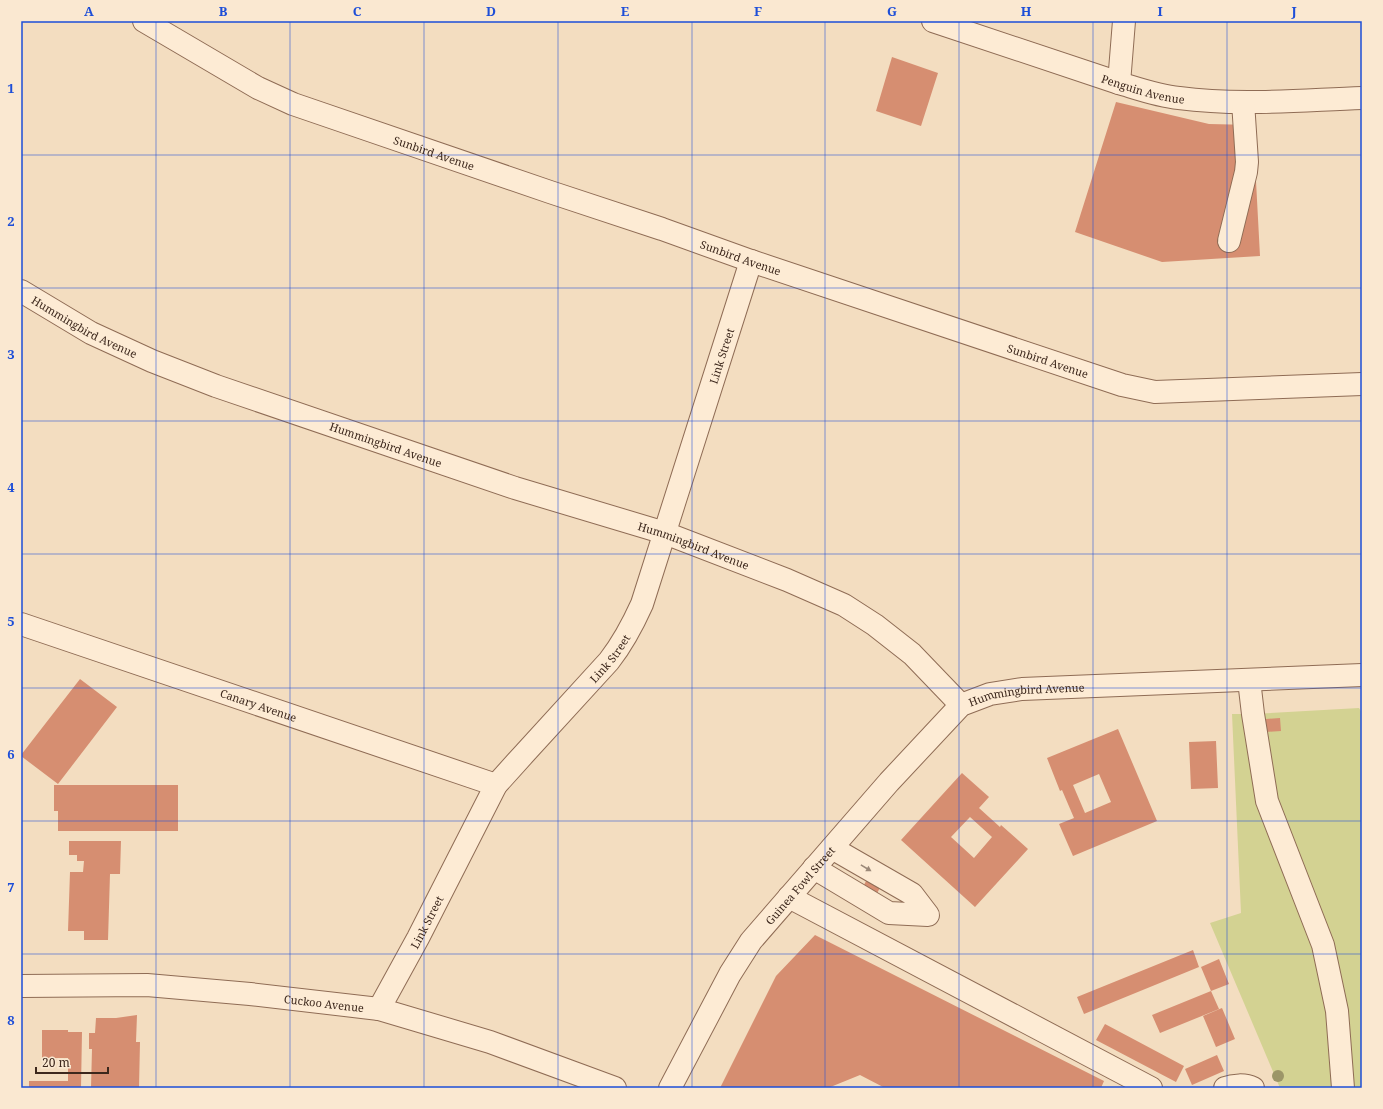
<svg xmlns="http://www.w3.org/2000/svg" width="1383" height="1109" font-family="'Noto Serif',serif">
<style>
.green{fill:#d3d292}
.building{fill:#d68e71;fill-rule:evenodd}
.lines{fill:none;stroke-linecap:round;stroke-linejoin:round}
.minor-casing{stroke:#8f6c55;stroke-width:24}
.minor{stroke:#fdebd4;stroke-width:22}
.tree{fill:#9c9668}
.oneway{fill:#9c8978}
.grid{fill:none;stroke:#1d4ed8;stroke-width:1;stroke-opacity:0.55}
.labels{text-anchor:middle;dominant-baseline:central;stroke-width:3.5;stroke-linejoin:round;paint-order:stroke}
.street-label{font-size:11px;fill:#3c271c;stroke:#fae8d1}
.neatline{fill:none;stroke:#1d4ed8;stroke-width:1.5}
.grid-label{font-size:13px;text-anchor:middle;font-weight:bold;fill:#1d4ed8}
</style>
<rect width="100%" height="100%" fill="#f3ddc0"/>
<path class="green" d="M1359,708l3,5v375h-82l-70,-165 31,-10 -9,-199h21z"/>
<path class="building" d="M892,57l46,16 -17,53 -45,-15z
M1116,102l93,22 44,1 7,131 -98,6 -87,-30z
M80,679l37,28 -59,77 -37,-28v-1z
M1280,718l1,13 -15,1v-13z
M1118,729l39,92 -84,35 -14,-32 15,-6 -12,-28 -2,1 -13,-33zM1099,774l12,28 -26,11 -12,-28z
M1216,741l2,47 -27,1 -2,-47z
M962,773l27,24 -10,11 21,19 1,-2 27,24 -53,58 -74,-67zM970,817l22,20 -18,21 -23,-21z
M54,785h124v46h-120v-20h-4z
M69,841h52l-1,33h-10l-2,66h-24v-9h-16l2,-59h13l1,-11h-7v-6h-8z
M867,879l14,7 -5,9 -14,-6z
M815,935l289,146 -3,7h-216l-25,-13 -32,13h-108l56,-112z
M1193,950l6,17 -115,47 -7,-17z
M1219,959l10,25 -18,7 -10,-24z
M1211,991l8,18 -59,24 -8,-18z
M1222,1008l13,31 -19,8 -13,-31z
M137,1015l-1,27h4l-1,46h-48l1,-39h-3v-16h6l1,-15h20z
M1105,1024l79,42 -8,16 -80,-42z
M42,1030h26v2h14l-1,56h-52v-7h39v-23h-26z
M1217,1055l7,16 -32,14 -7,-16z"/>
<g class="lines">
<defs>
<g id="minor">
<path id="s1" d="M144,21l114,67 35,16 257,88 112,37 89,32 371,124 33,7 207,-8"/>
<path id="s2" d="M933,21l186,62c20,6 39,13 60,15 60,8 122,2 183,0"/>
<path d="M1119,83l5,-62"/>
<path d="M1229,241l17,-69 1,-10 -4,-60"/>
<path id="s3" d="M21,291l70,42 61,28 64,25 299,102 150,45 122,47 57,25 31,20 37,29 49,51"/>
<path id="s4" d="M21,624l475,161"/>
<path d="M1249,680l4,34 14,87 56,144 14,66 6,77"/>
<path d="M814,868l75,45 39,2 -16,-21 -80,-46"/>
<path d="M789,897l362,191"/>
<path id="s5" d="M21,986l126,-1 103,9 129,15 111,33 125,46"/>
<path id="s6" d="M379,1009l39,-71 78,-153 28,-31 85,-93c14,-18 24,-37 33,-57l109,-343"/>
<path id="s7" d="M670,1088l60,-114 21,-33 138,-159 72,-77 29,-11 32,-5 340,-14"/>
<path d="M1225,1088c8,-3 20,-4 28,0"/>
</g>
</defs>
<use href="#minor" class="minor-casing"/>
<use href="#minor" class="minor"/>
</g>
<circle class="tree" cx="1278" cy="1076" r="6"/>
<defs><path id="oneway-solid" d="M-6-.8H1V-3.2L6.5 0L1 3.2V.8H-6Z"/></defs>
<use class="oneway" href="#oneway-solid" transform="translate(866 868) rotate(31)"/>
<path class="grid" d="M156,21v1067M290,21v1067M424,21v1067M558,21v1067M692,21v1067M825,21v1067M959,21v1067M1093,21v1067M1227,21v1067M21,155h1341M21,288h1341M21,421h1341M21,554h1341M21,688h1341M21,821h1341M21,954h1341"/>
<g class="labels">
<g class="street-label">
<text stroke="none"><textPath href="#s2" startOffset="221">Penguin Avenue</textPath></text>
<text stroke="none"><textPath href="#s1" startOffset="320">Sunbird Avenue</textPath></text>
<text stroke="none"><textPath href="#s1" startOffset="644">Sunbird Avenue</textPath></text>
<text stroke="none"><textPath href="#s3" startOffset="73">Hummingbird Avenue</textPath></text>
<text stroke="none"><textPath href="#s6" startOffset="747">Link Street</textPath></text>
<text stroke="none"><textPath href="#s1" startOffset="968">Sunbird Avenue</textPath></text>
<text stroke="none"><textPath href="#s3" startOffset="397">Hummingbird Avenue</textPath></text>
<text stroke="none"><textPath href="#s3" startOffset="721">Hummingbird Avenue</textPath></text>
<text stroke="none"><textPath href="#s6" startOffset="423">Link Street</textPath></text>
<text stroke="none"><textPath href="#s7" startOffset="551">Hummingbird Avenue</textPath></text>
<text stroke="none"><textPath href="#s4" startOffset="251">Canary Avenue</textPath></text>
<text stroke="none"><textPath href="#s7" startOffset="242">Guinea Fowl Street</textPath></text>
<text stroke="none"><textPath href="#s6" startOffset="99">Link Street</textPath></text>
<text stroke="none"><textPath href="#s5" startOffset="304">Cuckoo Avenue</textPath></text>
</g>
</g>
<rect width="1383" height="1109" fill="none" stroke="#fae8d1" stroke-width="44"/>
<path d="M36 1067v6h72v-6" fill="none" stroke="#3c271c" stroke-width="2"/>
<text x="42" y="1067" font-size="12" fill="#3c271c" stroke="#fae8d1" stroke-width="3" paint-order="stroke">20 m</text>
<rect x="22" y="22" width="1339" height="1065" class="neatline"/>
<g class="grid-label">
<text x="89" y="16">A</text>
<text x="223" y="16">B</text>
<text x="357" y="16">C</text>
<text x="491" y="16">D</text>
<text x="625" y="16">E</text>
<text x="758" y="16">F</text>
<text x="892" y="16">G</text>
<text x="1026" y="16">H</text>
<text x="1160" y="16">I</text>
<text x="1294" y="16">J</text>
<text x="11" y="93">1</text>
<text x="11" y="226">2</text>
<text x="11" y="359">3</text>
<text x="11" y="492">4</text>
<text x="11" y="626">5</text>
<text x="11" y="759">6</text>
<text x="11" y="892">7</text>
<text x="11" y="1025">8</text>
</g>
</svg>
